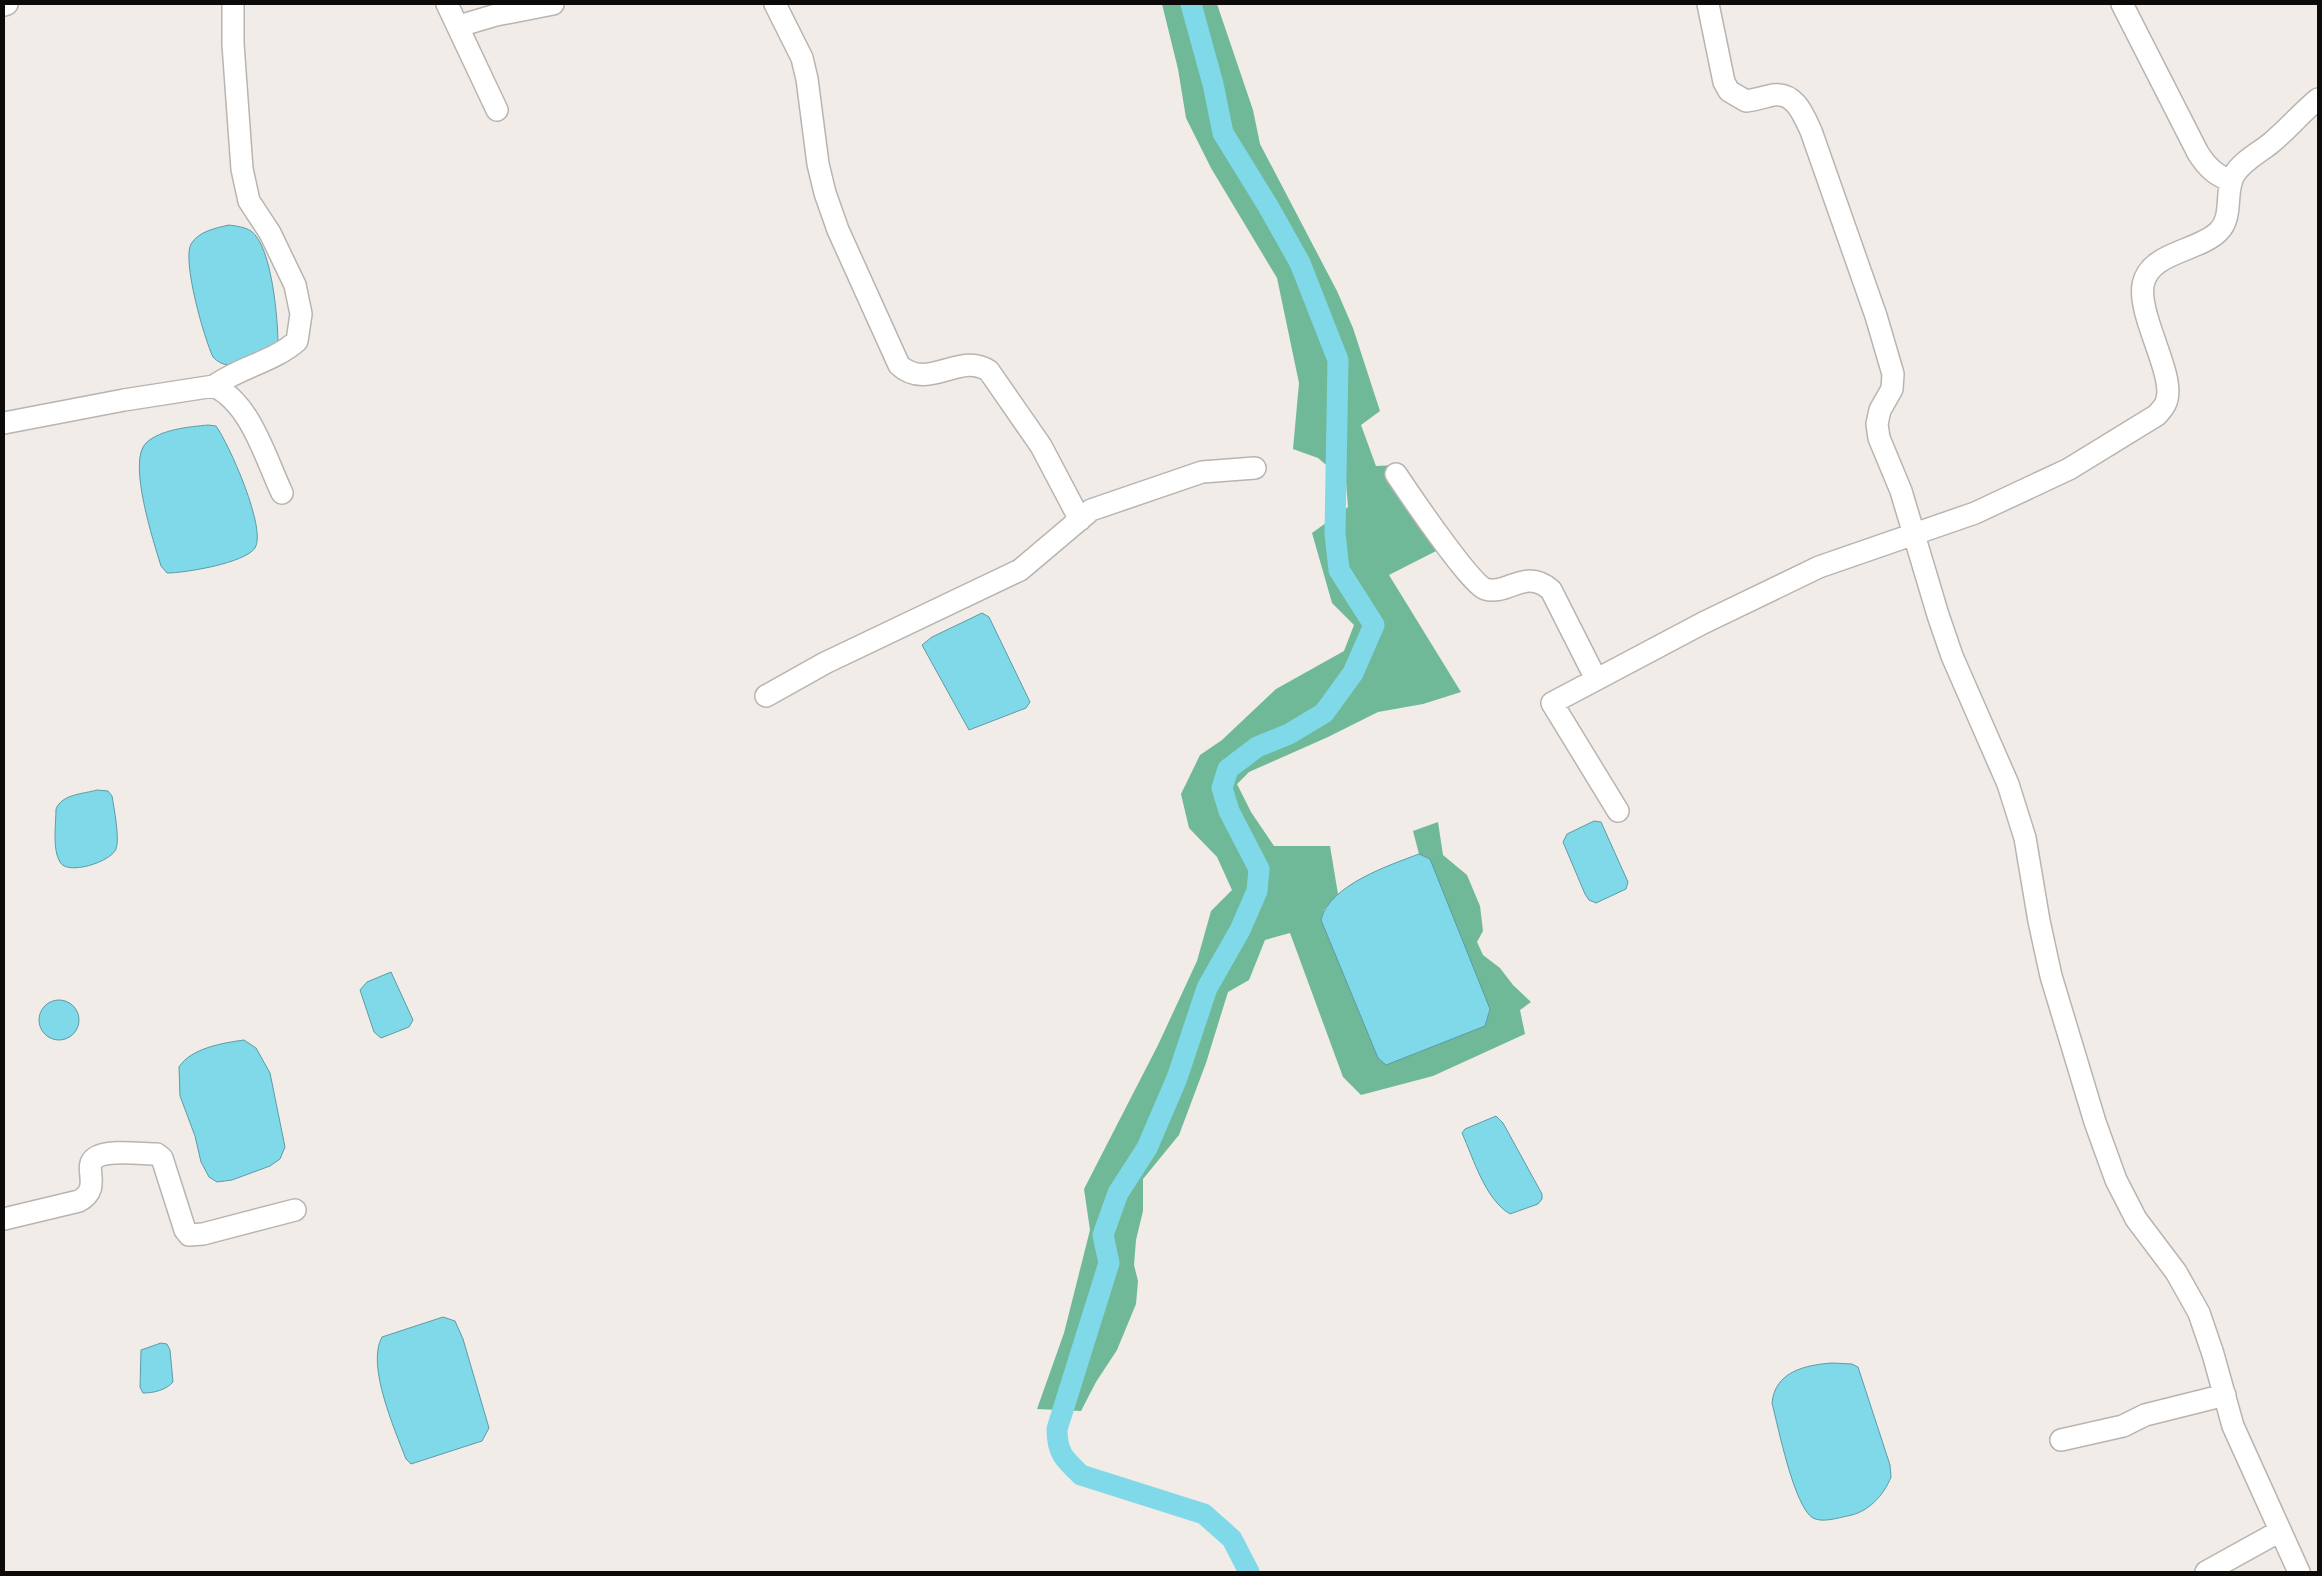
<svg xmlns="http://www.w3.org/2000/svg" width="2322" height="1576" font-family="Quicksand,sans-serif">
<style>
.forest{fill:#6fb999}
.water{fill:#80d9e8;stroke:#5e9ba5}
.lines{fill:none;stroke-linecap:round;stroke-linejoin:round}
.canal{stroke:#80d9e8;stroke-width:21}
.minor-casing{stroke:#b9b4af;stroke-width:24}
.minor{stroke:#fff;stroke-width:21}
</style>
<rect width="100%" height="100%" fill="#f1ece7"/>
<path class="forest" d="M1162,4h55l36,106 7,34 77,147 16,37 27,83 -19,14 15,41 22,-1 46,82 -55,28 72,117 -38,12 -45,8 -50,25 -79,35 -12,12 14,28 23,34h56l8,48 -15,17 107,-52 -11,-5 -6,-23 25,-9 5,33 24,20 13,31 3,25 -6,11 6,13 17,13 13,17 18,17 -11,8 5,24 -92,42 -72,19 -18,-18 -53,-144 -25,7 -16,40 -21,12 -22,71 -27,72 -36,44v32l-7,29 -2,25 4,16 -2,23 -19,46 -21,32 -15,29 -44,-2 27,-76 26,-103 -6,-41 74,-144 39,-84 14,-50 21,-21 -15,-33 -28,-29 -8,-34 19,-39 22,-15 54,-51 68,-38 10,-26 -22,-22 -20,-70 36,-26 -2,-25 -28,-24 -25,-9 6,-66 -22,-105 -66,-110 -25,-50 -8,-49z"/>
<path class="water" d="M229,225c7,1 16,2 22,6 21,15 27,89 27,113 -19,10 -47,33 -65,13 -9,-19 -31,-96 -22,-113 8,-13 25,-16 38,-19z
M208,425l8,1c13,18 51,103 39,122 -10,15 -70,25 -88,25l-6,-7c-7,-23 -34,-105 -15,-123 15,-14 43,-16 62,-18z
M982,613l7,4 41,85 -4,6 -57,22 -47,-85 10,-8z
M97,790l11,1 4,5c2,12 8,43 4,53 -5,13 -49,27 -56,13 -8,-13 -4,-38 -4,-53 6,-15 27,-15 41,-19z
M1594,821l7,1 27,60 -2,7 -30,14 -7,-3 -4,-6 -22,-52 4,-8z
M1419,854l11,5 60,150 -5,17 -99,39 -8,-7 -57,-138c8,-35 69,-55 98,-66z
M391,972l22,48 -4,7 -28,11 -7,-6 -14,-42 7,-8z
M39 1020a20 20 0 1 1 40 0a20 20 0 1 1-40 0Z
M244,1040l12,8 14,25 15,74 -5,12 -10,7 -38,14 -15,2 -8,-5 -8,-15 -6,-26 -15,-40 -1,-29c12,-19 44,-24 65,-27z
M1496,1116l7,7 39,71v5l-4,5 -28,10c-25,-15 -36,-54 -48,-81l3,-4z
M443,1317l12,4 8,18 26,89 -7,13 -71,23 -5,-5c-11,-29 -40,-94 -24,-122z
M161,1343l6,1 3,6 3,32c-7,8 -19,11 -30,11l-3,-6 1,-37z
M1832,1363l20,1 6,3 32,98 1,12c-7,18 -23,36 -44,39 -9,2 -25,7 -34,2 -19,-11 -35,-92 -41,-115 3,-32 34,-38 60,-40z"/>
<g class="lines">
<path class="canal" d="M1191,4l22,80 10,49 45,73 32,57 38,97 -3,173 4,37 35,55 -21,48 -29,40 -35,21 -32,13 -29,22 -6,19 7,23 30,58 -2,22 -17,39 -33,58 -30,90 -30,70 -29,45 -15,42 6,28 -52,166c0,24 7,30 24,46l123,39 28,25 17,33"/>
<defs>
<path id="minor" d="M447,4l50,106
M775,4l27,54 5,21 11,85 7,29 13,37 61,135c29,27 61,-14 90,6l52,75 39,74
M1708,4l16,78 5,9 17,10c9,-1 18,-4 27,-6 22,-3 30,19 38,36l65,185 17,58 -1,15 -12,21 -3,14 2,14 22,53 37,124 14,41 56,128 17,54 14,83 12,55 44,146 21,58 20,39 40,53 23,41 14,41 20,72 66,146
M2122,4l76,149c9,14 17,22 33,28
M4,5l3,-1
M459,26l37,-11 57,-11
M214,386c26,-19 59,-24 83,-45l4,-27 -6,-29 -25,-52 -21,-32 -7,-32 -9,-125v-40
M4,423l120,-23 90,-14c37,18 51,71 68,107
M1396,474c12,18 75,111 89,115 23,7 40,-22 66,1l45,89
M766,696l59,-33 195,-93 71,-60 111,-38 53,-4
M1618,811l-66,-108 151,-80 116,-56 156,-54 94,-44 88,-54c4,-5 9,-9 10,-16 7,-26 -29,-83 -24,-114 6,-33 54,-33 75,-53 16,-15 6,-39 16,-57 8,-14 25,-22 37,-32 17,-14 30,-30 47,-44
M4,1219l75,-18c24,-13 3,-34 16,-43 12,-9 47,-4 62,-4l5,4 23,72 4,5 14,-1 92,-24
M2061,1440l62,-14 22,-11 80,-20
M2206,1572l74,-41"/>
</defs>
<use href="#minor" class="minor-casing"/>
<use href="#minor" class="minor"/>
</g>
<rect width="2322" height="1576" fill="none" stroke="#0d0b0a" stroke-width="10"/>
</svg>
